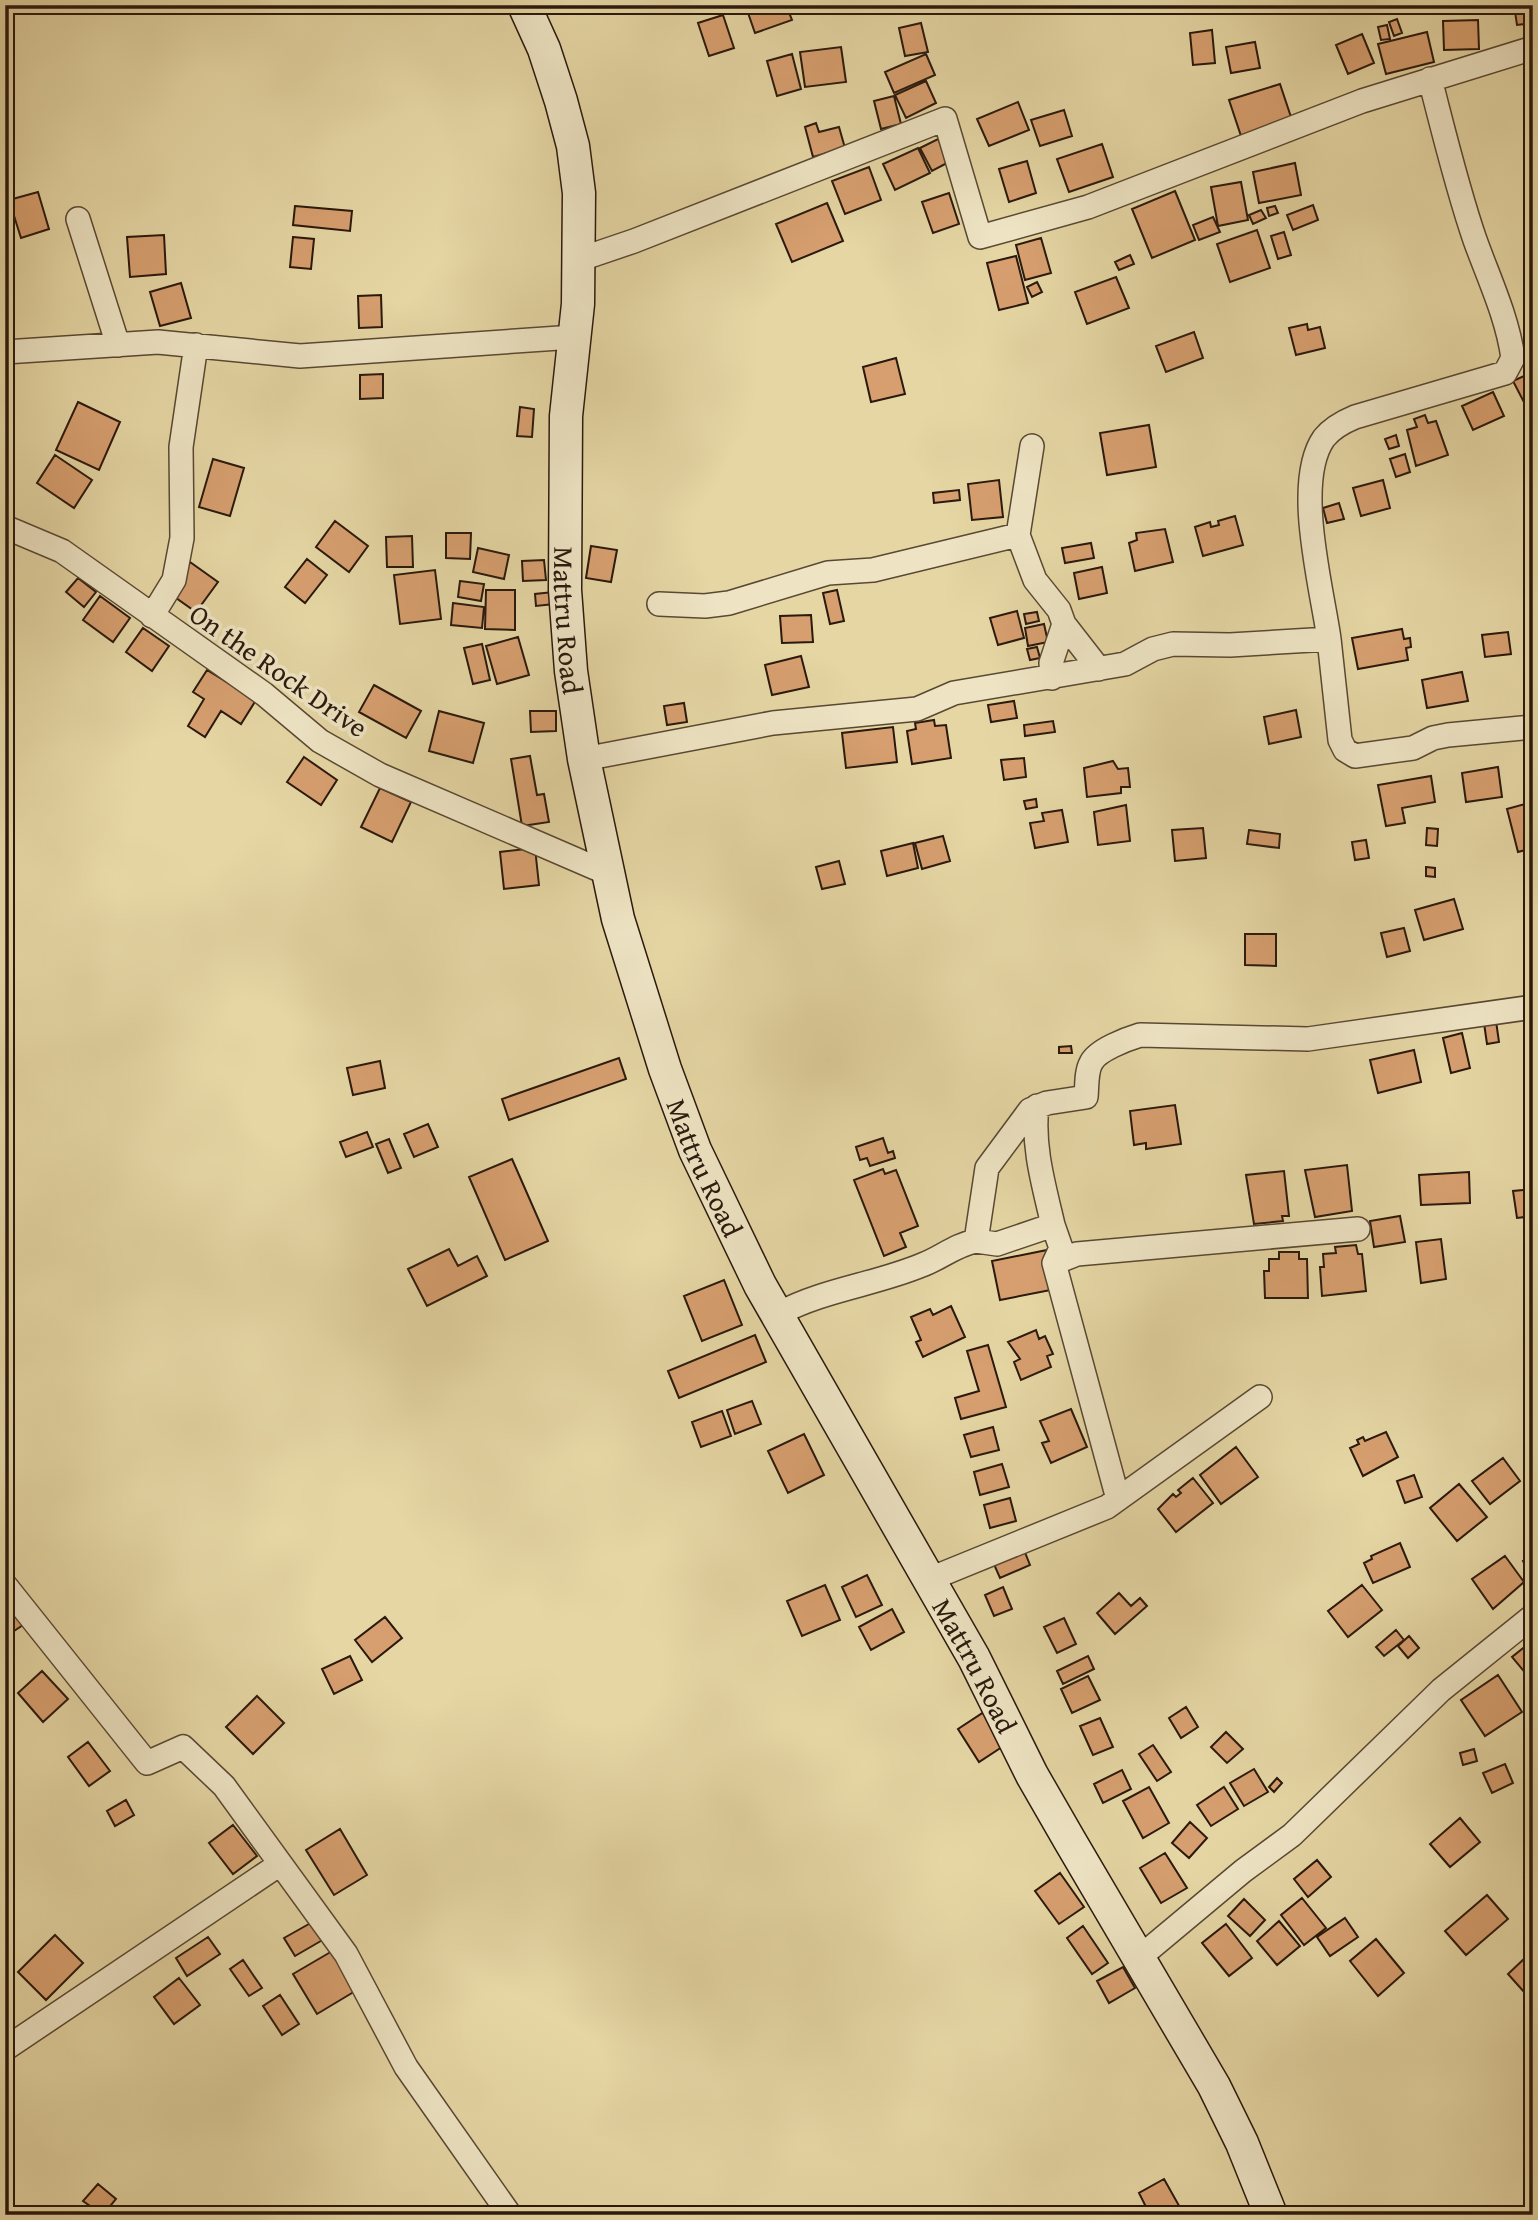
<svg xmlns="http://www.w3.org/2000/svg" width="1538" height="2220" font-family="'Gentium Book Plus',serif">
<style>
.building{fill:#d79f6f;stroke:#2a190d;stroke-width:2}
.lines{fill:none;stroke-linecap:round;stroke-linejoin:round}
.minor-casing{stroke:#594833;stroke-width:26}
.secondary-casing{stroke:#2a190d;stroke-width:35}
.minor{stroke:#eee4c4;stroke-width:23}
.secondary{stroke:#eee4c4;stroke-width:32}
.labels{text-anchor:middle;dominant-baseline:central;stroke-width:7;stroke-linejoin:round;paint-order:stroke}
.street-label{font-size:28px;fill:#2a190d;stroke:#eee4c4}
</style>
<rect width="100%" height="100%" fill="#e5d6a4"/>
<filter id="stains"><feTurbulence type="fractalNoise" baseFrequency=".00286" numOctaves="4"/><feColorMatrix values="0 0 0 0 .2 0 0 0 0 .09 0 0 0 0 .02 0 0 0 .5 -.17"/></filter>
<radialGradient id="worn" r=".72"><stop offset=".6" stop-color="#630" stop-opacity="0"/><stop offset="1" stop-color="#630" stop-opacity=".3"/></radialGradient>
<path class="building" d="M751,5h35l6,15 -37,13 -9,-26z
M1514,5h19v18l-16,2z
M723,15l11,33 -25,8 -11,-33z
M1397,19l5,14 -8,3 -5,-14z
M1478,20l1,29 -35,1 -1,-29z
M921,23l7,29 -23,4 -6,-28z
M1387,25l3,14 -9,1 -3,-13z
M1212,30l3,33 -22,2 -3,-32z
M1427,32l7,30 -48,12 -8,-30z
M1362,34l12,29 -26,11 -12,-29z
M1255,42l5,26 -29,5 -5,-26z
M841,47l5,35 -41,5 -5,-35z
M792,54l9,35 -24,7 -10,-35z
M926,54l9,21 -41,18 -9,-21z
M926,81l10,22 -30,15 -11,-23z
M1280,84l12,36 -51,16 -12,-36z
M894,96l7,28 -20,5 -7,-28z
M1018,102l11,28 -40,16 -12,-27z
M1064,110l8,26 -32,10 -9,-26z
M816,123l3,9 20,-5 6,21 -32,9 -8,-30z
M938,139l11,23 -17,9 -12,-23z
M1102,144l11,33 -44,15 -12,-33z
M918,148l12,25 -35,17 -12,-26z
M1027,161l9,32 -27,9 -10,-33z
M1295,163l6,32 -42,8 -6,-31z
M869,167l12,33 -36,14 -13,-33z
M1241,182l7,38 -30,6 -7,-39z
M1175,191l20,49 -43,18 -20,-49z
M38,192l11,37 -28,9 -12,-38z
M949,193l10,31 -26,9 -11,-31z
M827,203l16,38 -51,21 -16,-38z
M1313,205l5,15 -25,10 -6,-15z
M295,206l57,5 -2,20 -57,-6z
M1275,206l3,7 -9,3 -2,-8z
M1261,210l5,8 -13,6 -4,-9z
M1213,217l7,15 -21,8 -6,-15z
M1257,230l13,38 -40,14 -13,-38z
M1284,232l7,23 -13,4 -7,-23z
M164,235l2,39 -36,3 -3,-40z
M293,237l21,2 -3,30 -21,-2z
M1041,238l10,35 -26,7 -9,-35z
M1130,255l4,9 -15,6 -4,-8z
M1016,256l12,47 -29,7 -12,-47z
M1116,277l13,31 -42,16 -12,-32z
M1037,282l5,10 -10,5 -5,-10z
M181,283l10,35 -31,8 -10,-34z
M381,295l1,32 -23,1 -1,-32z
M1307,324l1,6 12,-3 5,21 -29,7 -7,-27z
M1194,332l9,26 -37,14 -10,-26z
M896,358l9,36 -34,8 -8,-35z
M1533,372v36l-5,2 -15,-29z
M383,374v24l-23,1v-24z
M1493,392l11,24 -31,14 -11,-24z
M78,402l42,20 -21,48 -43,-20z
M520,407l14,2 -2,28 -15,-1z
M1425,415l3,8 8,-2 12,34 -32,11 -9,-36 10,-3 -3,-8z
M1149,425l7,42 -49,8 -7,-42z
M1396,435l3,11 -10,3 -4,-10z
M1405,454l5,18 -14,5 -6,-18z
M55,455l37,25 -18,28 -37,-25z
M213,459l31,9 -14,48 -31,-9z
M999,480l4,37 -31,3 -4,-36z
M1383,480l7,28 -29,8 -8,-28z
M959,490l1,10 -26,3 -1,-10z
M1339,503l5,16 -17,4 -4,-15z
M1235,516l8,29 -40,11 -8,-29 15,-5 1,5 8,-2 -1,-4z
M335,521l33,25 -19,26 -33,-25z
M1165,529l8,33 -38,9 -6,-28 8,-3 -1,-7z
M446,533h25l-1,26 -24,-1z
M412,536l1,31h-26l-1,-30z
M1091,543l3,15 -29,5 -3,-15z
M591,546l26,4 -6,32 -25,-4z
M478,548l31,7 -5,24 -31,-7z
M307,559l20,16 -22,28 -20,-16z
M544,560l2,20 -23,1 -1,-20z
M190,562l28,20 -22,30 -27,-19z
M1102,567l5,26 -28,6 -5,-26z
M435,570l6,49 -41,5 -6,-49z
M78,578l18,14 -12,15 -18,-15z
M460,581l24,3 -3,17 -23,-4z
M486,590h29v40l-30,-1z
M837,590l7,31 -14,3 -7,-31z
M553,592l1,12 -18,2 -1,-12z
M100,596l30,22 -17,24 -30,-22z
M453,603l31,4 -2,21 -31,-3z
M1017,611l7,27 -26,7 -8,-27z
M1037,612l2,9 -13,3 -2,-10z
M811,615l2,27 -31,1 -2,-27z
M1044,624l4,18 -20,4 -3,-18z
M143,628l26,18 -17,25 -26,-19z
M1402,629l2,10 6,-1 1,9 -5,1 2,12 -50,9 -6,-31z
M1508,632l3,22 -26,3 -3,-22z
M518,637l11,38 -32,9 -11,-38z
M482,644l8,36 -17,4 -9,-36z
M1037,647l3,11 -10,2 -3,-11z
M801,656l8,31 -37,8 -7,-30z
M207,670l49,30 -15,24 -20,-13 -16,26 -17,-11 16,-27 -11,-7z
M1462,672l6,29 -41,7 -5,-28z
M1533,672v35l-5,1 -4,-35z
M374,685l47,26 -15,27 -47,-26z
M1014,701l3,17 -26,4 -3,-17z
M684,703l3,19 -20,3 -3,-19z
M1296,710l5,27 -32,7 -5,-27z
M439,711l45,12 -11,40 -44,-12z
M530,711h26v20l-25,1z
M934,720l1,6 11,-1 5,33 -39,6 -5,-33 9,-2 -1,-6z
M1053,721l2,11 -30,4 -1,-11z
M893,727l4,35 -51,6 -4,-35z
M530,756l7,39 7,-1 5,28 -27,4 -11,-67z
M304,757l33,23 -16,25 -34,-23z
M1024,758l2,19 -22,3 -3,-20z
M1113,761l5,8 10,-1 2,19h-9v6l-34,4 -3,-29z
M1498,767l4,30 -36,5 -4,-29z
M1431,776l4,26 -33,6 3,15 -19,3 -8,-41z
M380,788l31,14 -19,40 -31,-15z
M1036,799l1,8 -11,2 -2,-8z
M1529,803l4,45 -15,4 -11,-43z
M1126,805l4,36 -32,4 -4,-33z
M1062,810l6,32 -33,6 -5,-25 14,-2 -2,-8z
M1203,828l3,30 -31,3 -3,-31z
M1427,828l11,1 -1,17 -11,-1z
M1249,830l31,4 -1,14 -32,-4z
M943,836l7,25 -28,8 -7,-26z
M1366,840l3,18 -14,2 -3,-18z
M913,843l5,25 -31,8 -6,-25z
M535,848l4,37 -35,4 -4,-37z
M839,861l6,23 -23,5 -6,-22z
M1426,867l9,1v9l-9,-1z
M1454,899l9,30 -39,11 -9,-30z
M1404,928l6,23 -23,6 -6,-24z
M1245,934h31v32l-31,-1z
M1496,1021l3,21 -12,2 -3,-21z
M1462,1033l8,35 -19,5 -8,-35z
M1071,1046l1,7h-13v-6z
M1414,1050l7,32 -43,11 -8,-33z
M1533,1053v24h-8l-1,-23z
M619,1058l7,21 -117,41 -7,-21z
M380,1061l5,27 -32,7 -6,-27z
M1175,1105l6,39 -35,5v-6l-12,2 -4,-34z
M428,1124l10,23 -24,10 -10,-23z
M367,1132l6,15 -27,10 -6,-15z
M883,1138l5,15 5,-2 2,7 -25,8 -3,-8 -7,2 -4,-13z
M389,1139l12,29 -13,5 -12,-29z
M512,1159l36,82 -43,19 -36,-83z
M1347,1165l5,46 -37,6 -10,-47z
M883,1169l2,5 11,-4 22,56 -18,7 6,14 -22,9 -30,-76z
M1284,1171l5,45h-7l1,5 -29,3 -8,-49z
M1469,1172l1,31 -49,2 -2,-30z
M1533,1189v27l-16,2 -4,-27z
M1400,1216l5,26 -31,5 -4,-26z
M1441,1239l5,40 -25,4 -5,-41z
M1356,1245l2,9h4l4,37 -44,5 -2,-29h4l-1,-13 13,-1 -1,-6z
M449,1249l9,17 19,-10 10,20 -60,30 -19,-37z
M1052,1249l9,39 -61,12 -8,-39z
M1279,1252h20v7h8l1,39h-43l-1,-27h5v-12h10z
M724,1280l18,45 -40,16 -18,-45z
M951,1306l14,31 -42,20 -7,-15 5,-2 -10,-23 19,-8 3,6z
M1036,1330l3,9 6,-3 8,18 -6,2 4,11 -30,13 -7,-18 6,-3 -12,-17z
M755,1335l11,27 -87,36 -11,-27z
M988,1345l18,62 -45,12 -6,-21 24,-7 -12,-40z
M752,1401l9,23 -26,10 -8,-24z
M1071,1409l16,38 -36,16 -9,-20 7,-2 -9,-20z
M722,1411l9,25 -30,11 -9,-25z
M993,1427l6,23 -28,7 -7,-22z
M1386,1432l12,25 -35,19 -13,-28 9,-4 -2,-4 6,-3 2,4z
M804,1434l20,41 -36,18 -20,-42z
M1236,1447l22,30 -37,27 -21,-29z
M1503,1458l17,23 -30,23 -18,-23z
M1002,1464l7,23 -29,8 -6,-23z
M1414,1475l8,22 -17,6 -8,-22z
M1193,1478l20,25 -37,29 -18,-23 15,-15 3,3 5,-4 -3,-3z
M1459,1484l28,33 -30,24 -27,-33z
M1010,1498l6,23 -26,7 -6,-23z
M1400,1543l10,24 -37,16 -9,-20 8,-4 -1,-3z
M1024,1550l6,15 -30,13 -7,-16z
M1505,1556l19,26 -31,27 -21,-30z
M1533,1556v22l-1,1 -9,-18z
M867,1575l15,30 -26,12 -14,-30z
M825,1585l15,35 -38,16 -15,-35z
M1362,1585l20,25 -34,27 -20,-26z
M1003,1587l9,22 -18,7 -9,-21z
M1119,1593l12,13 9,-8 7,8 -32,28 -18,-21z
M5,1599l18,26 -18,12z
M892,1609l12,23 -33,18 -12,-23z
M385,1617l17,21 -30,24 -17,-22z
M1064,1618l12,26 -19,9 -13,-26z
M1396,1630l8,10 -20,16 -8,-9z
M1409,1636l10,12 -11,10 -10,-12z
M1533,1640v40l-1,1 -20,-24z
M350,1656l12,24 -28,14 -12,-25z
M1088,1656l6,13 -31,15 -6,-13z
M42,1671l26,28 -25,23 -25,-29z
M1498,1675l24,37 -37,24 -24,-36z
M1088,1676l12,24 -28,13 -11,-24z
M257,1696l27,27 -31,31 -27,-27z
M1186,1707l12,20 -17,11 -12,-20z
M984,1712l21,33 -26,17 -21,-33z
M1100,1718l13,29 -20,8 -13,-29z
M1226,1732l17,17 -16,14 -16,-16z
M88,1742l22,29 -21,15 -21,-29z
M1153,1745l18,27 -14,9 -18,-27z
M1474,1749l3,12 -14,4 -3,-12z
M1505,1764l8,19 -21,10 -9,-20z
M1254,1769l14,23 -24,14 -14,-23z
M1122,1770l9,19 -28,14 -9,-19z
M1277,1778l5,5 -8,9 -5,-5z
M1149,1787l20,36 -26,15 -20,-37z
M1224,1787l14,22 -27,17 -14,-21z
M126,1800l8,15 -19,11 -8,-15z
M1460,1818l20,24 -30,25 -20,-23z
M1190,1822l17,16 -18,20 -17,-15z
M233,1825l24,31 -24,18 -24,-31z
M340,1829l27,46 -33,20 -28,-45z
M1165,1853l22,35 -26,15 -21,-35z
M1317,1860l14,17 -23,20 -14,-18z
M1533,1865v19l-9,-7z
M1060,1873l24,34 -25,17 -24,-33z
M1487,1895l21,24 -42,36 -21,-24z
M1302,1898l24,30 -22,17 -23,-30z
M1244,1899l21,21 -15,16 -22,-20z
M1345,1918l13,19 -28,19 -13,-19z
M316,1920l10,18 -31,18 -11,-18z
M1279,1921l21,25 -23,19 -20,-24z
M1226,1924l26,34 -23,18 -27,-33z
M1083,1926l25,37 -16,11 -25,-36z
M55,1935l28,28 -37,37 -28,-28z
M208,1937l12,17 -33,22 -11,-18z
M1376,1939l28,34 -26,23 -28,-35z
M334,1950l23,40 -40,24 -24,-40z
M1525,1958l8,8v20l-8,7 -17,-19z
M243,1960l19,28 -13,8 -19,-27z
M1123,1967l12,21 -26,15 -12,-22z
M179,1978l21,27 -26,19 -20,-27z
M280,1995l19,29 -17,11 -19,-29z
M1164,2179l18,32 -7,4h-25l-11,-22z
M98,2184l18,15 -13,16 -20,-14z"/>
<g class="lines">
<defs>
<path id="minor" d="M78,219l40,126
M578,260l56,-19 311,-122 35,118 108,-30 274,-106 171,-53
M5,352l153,-10 142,14 274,-19
M5,527l57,24 202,143 56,47 60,34 227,98
M1018,535l17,45 24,30 5,14 -13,39 1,15
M659,604l46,2 24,-3 99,-30 45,-3 145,-35 14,-89
M152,616l22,-36 8,-42 -1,-91 15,-102
M1064,624l35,45
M1329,639c-7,-51 -36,-157 -5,-201 8,-10 19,-16 31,-21l150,-44 8,-15c-6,-42 -24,-79 -38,-118 -18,-52 -31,-107 -45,-161
M584,759l189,-36 144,-14 37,-16 171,-29 28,-15 20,-5 57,1 99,-6 11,101 5,10 10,6 58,-8 20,-10 15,-3 85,-8
M1037,1106c-5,40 7,80 16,119
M976,1241l21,3 56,-19 8,23 -7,15 23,-9 281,-25
M1054,1263l64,236
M778,1314c47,-25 96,-29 144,-49 19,-7 33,-20 54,-24l11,-73 43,-58 17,-7 39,-6c1,-10 0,-25 5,-34 6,-13 36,-24 49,-28l168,4 225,-32
M930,1579l177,-72 153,-110
M5,1585l142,178 36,-16 41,39 122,168 60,113 104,148
M1140,1957l103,-86 49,-36 149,-145 92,-74
M5,2049l275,-185"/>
<g id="secondary">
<path id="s1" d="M524,5l20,44 17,52 12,45 6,47 -1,111 -12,112 -1,174 6,81 13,88 34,160 47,150 30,81 65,135 214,373 58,117 38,66 144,245 28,57 29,72"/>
</g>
</defs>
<use href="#minor" class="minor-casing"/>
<use href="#secondary" class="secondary-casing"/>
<use href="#minor" class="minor"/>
<use href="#secondary" class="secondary"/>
</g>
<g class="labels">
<g class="street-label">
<text stroke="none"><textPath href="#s1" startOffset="625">Mattru Road</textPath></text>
<text transform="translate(279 670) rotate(35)">On the Rock Drive</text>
<text stroke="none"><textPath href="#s1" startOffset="1192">Mattru Road</textPath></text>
<text stroke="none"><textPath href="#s1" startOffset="1759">Mattru Road</textPath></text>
</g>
</g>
<rect width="1538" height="2220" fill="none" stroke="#e5d6a4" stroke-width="28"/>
<rect x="7" y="7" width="1524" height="2206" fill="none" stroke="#2a190d" stroke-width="3.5"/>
<rect x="14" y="14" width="1510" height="2192" fill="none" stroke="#2a190d" stroke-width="2"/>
<rect width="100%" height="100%" filter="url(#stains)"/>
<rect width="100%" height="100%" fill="url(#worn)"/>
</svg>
